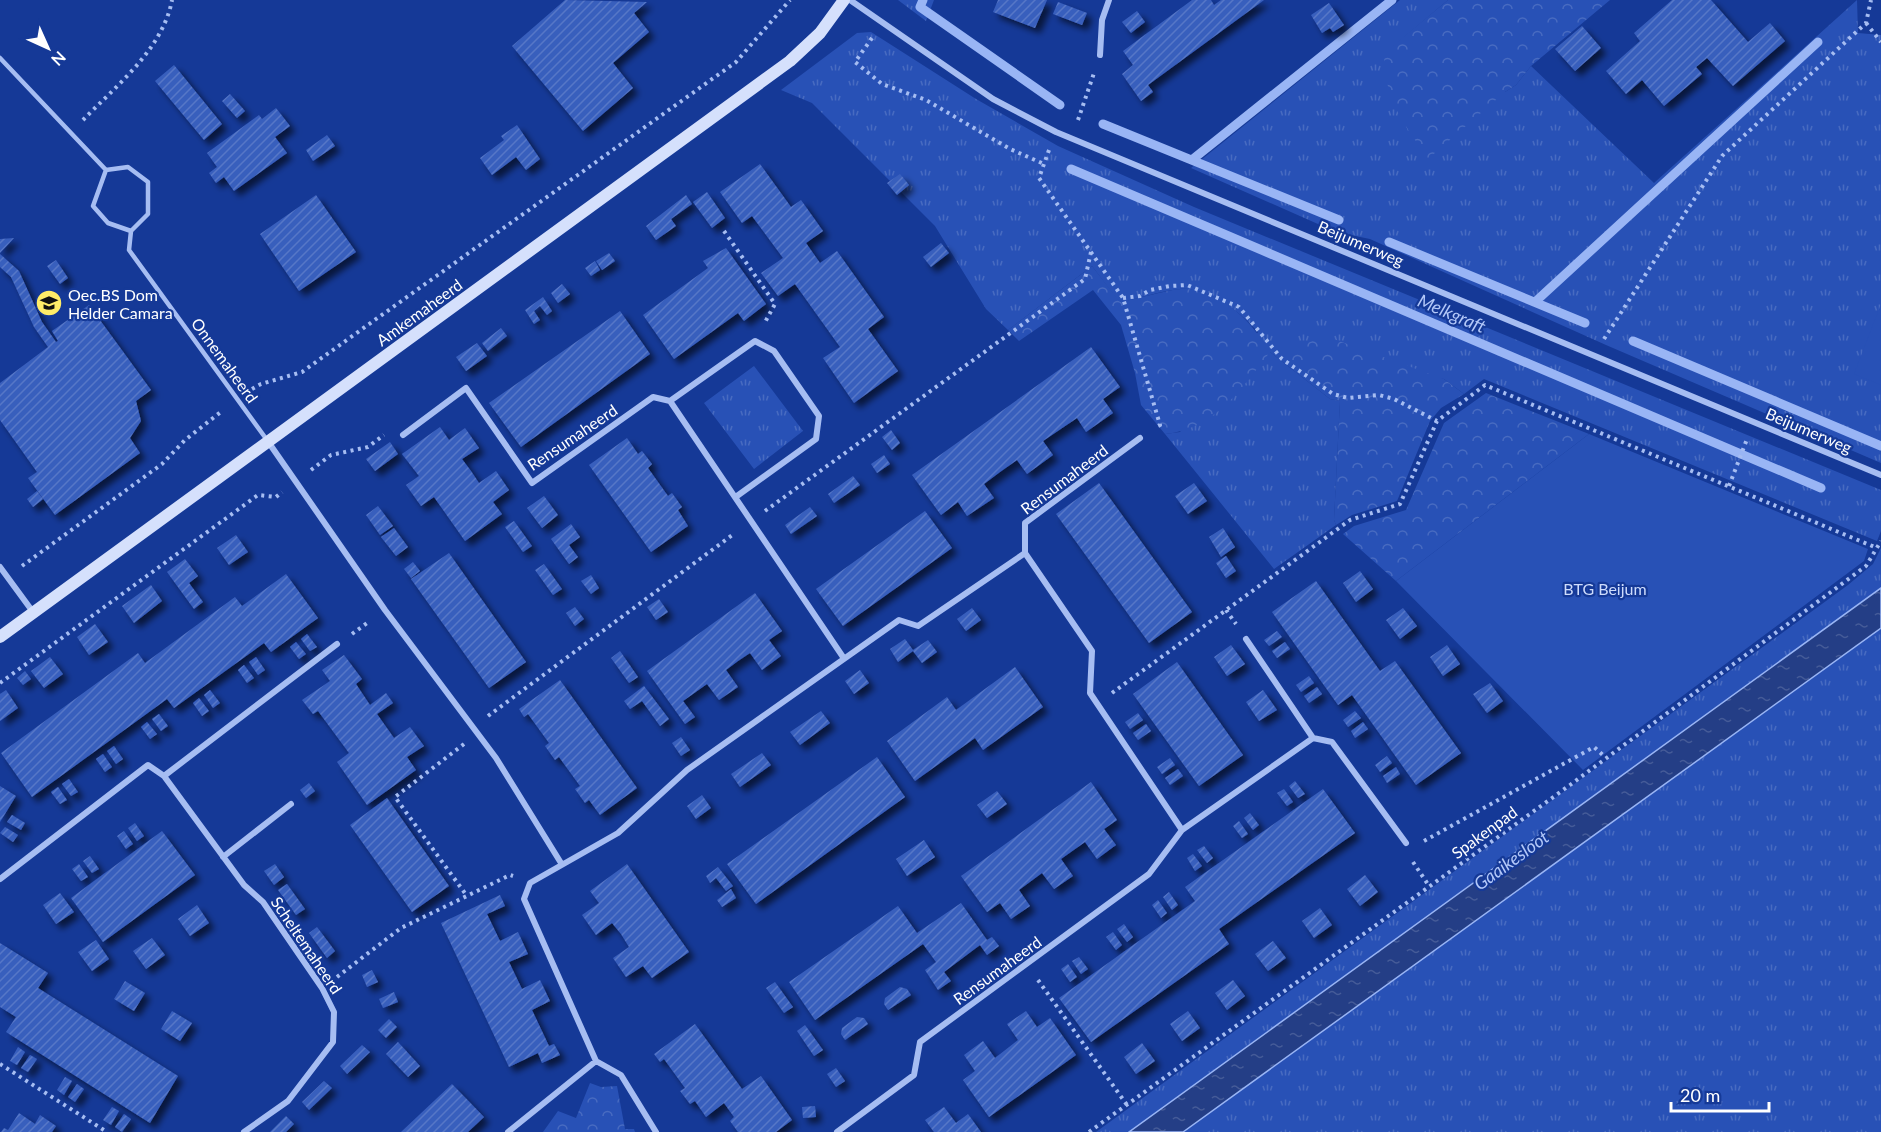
<svg xmlns="http://www.w3.org/2000/svg" width="1881" height="1132" font-family="Lato,sans-serif">
<style>
.grass{fill:url(#grass-tufts)}
.forest{fill:url(#forest-crowns)}
.garden{fill:#2851b6}
.water{fill:url(#water-ripples);stroke:#99b5f5;stroke-width:1.5}
.lines{fill:none;stroke-linecap:round;stroke-linejoin:round}
.stream{stroke:#99b5f5;stroke-width:9}
.building{fill:url(#building-hatch);filter:url(#shadow)}
.path{stroke:#a6bdf2;stroke-width:4;stroke-dasharray:3 4.5;stroke-linecap:butt}
.lane{stroke:#a6bdf2;stroke-width:4.5}
.street{stroke:#a6bdf2;stroke-width:6}
.secondary{stroke:#d5e0fc;stroke-width:12}
.labels{text-anchor:middle;dominant-baseline:central;stroke-width:4.5;stroke-linejoin:round;paint-order:stroke}
.street-label{font-size:16px;fill:#fff;stroke:#153997}
.poi-label{font-size:16px;fill:#fff;stroke:#153997;text-anchor:start}
.park-label{font-size:16px;fill:#cedcfc;stroke:#153997}
.water-label{font-size:18px;font-style:italic;fill:#b3c8f9;stroke:#153997}
</style>
<defs>
<pattern id="grass-tufts" width="24" height="20" patternUnits="userSpaceOnUse" patternTransform="scale(1.5)"><rect width="24" height="20" fill="#2851b6"/><path d="M3 7l-1-3M5 7V3M7 7l1-3M15 17l-1-3M17 17v-4M19 17l1-3" fill="none" stroke="#486bc1"/></pattern>
<pattern id="forest-crowns" width="20" height="18" patternUnits="userSpaceOnUse" patternTransform="scale(1.5)"><rect width="20" height="18" fill="#2851b6"/><path d="M2 6a3 3 0 1 1 6 0M12 15a3 3 0 1 1 6 0" fill="none" stroke="#486bc1"/></pattern>
<pattern id="water-ripples" width="26" height="14" patternUnits="userSpaceOnUse" patternTransform="scale(1.5)"><rect width="26" height="14" fill="#243e86"/><path d="M2 4q2-2 4 0t4 0M15 11q2-2 4 0t4 0" fill="none" stroke="#455b98"/></pattern>
<pattern id="building-hatch" width="6" height="6" patternUnits="userSpaceOnUse" patternTransform="scale(1.5)"><rect width="6" height="6" fill="#395fbd"/><path d="M-1 1l2-2M0 6l6-6M5 7l2-2" fill="none" stroke="#5777c7"/></pattern>
<filter id="shadow"><feDropShadow dx="5.5" dy="5.5" stdDeviation="3" flood-color="#0009"/></filter>
</defs>
<rect width="100%" height="100%" fill="#153997"/>
<path class="grass" d="M898,0h36l-8,21z
M1400,0h48l-64,54 121,38 11,-7 15,-19 123,117 203,-183 1,33 23,2v428l-275,-118 -236,-106 -34,-7 -145,-64z
M871,32l105,67 82,47 136,61 687,283v41l-4,10 -393,-162 -20,15 -20,-15 -174,-27 60,47 10,2 -6,119 2,5 -62,44 -109,-135 15,-2 78,-100c-18,-20 -42,-39 -70,-43 -13,-2 -53,10 -68,14l-28,-37 -84,64 -22,-21 -51,-83 -123,-123 -31,-13 76,-57z
M754,366l49,65 -49,38 -50,-66z
M1881,548v40l-752,544h-33l752,-547 25,-21z
M1881,628v504h-698z"/>
<path class="forest" d="M1448,0h162l-79,66 -15,19 -11,7 -77,67c-26,-39 -43,-57 -44,-106z
M1092,266l28,36c15,-2 55,-15 68,-13 38,6 63,32 82,63l58,-15 116,42 20,15 -23,14 -11,13 -33,80 -45,14 -16,10 -2,-5 6,-119 -10,-2 -60,-47c-28,36 -55,77 -105,82l-24,-29 -6,-32 -14,-48 -28,-35 -74,51 -11,-11z
M1486,393l103,41 -193,147 -53,-47 11,-8 52,-16 38,-87z
M590,1083l11,4 16,-1 8,43h9l1,3h-92l15,-21 18,7z"/>
<path class="garden" d="M1881,304v81l-27,-11z
M1589,434l279,115 -4,12 -281,209 -187,-189z"/>
<path class="water" d="M1881,588v40l-698,504h-54z"/>
<g class="lines">
<path class="stream" d="M923,0l-3,7 140,98
M1103,124l236,96
M1193,159l199,-159
M1071,169l750,319
M1389,242l196,81
M1535,302l283,-260
M1633,341l248,105"/>
</g>
<path class="building" d="M565,0l82,2 -13,11 15,19 -36,31 20,25 -50,43 -71,-85z
M998,0h49l-12,28 -42,-16z
M1192,0h19l3,5 7,-5h43l-116,85 5,7 -12,9 -19,-27 11,-9 -10,-14z
M1672,0h39l37,42 22,-19 15,18 -52,45 -26,-28 -11,9 6,7 -38,32 -22,-26 -16,14 -20,-23 34,-30 -6,-8z
M1058,2l29,11 -5,12 -29,-11z
M1329,3l15,22 -11,7 -3,-4 -8,5 -11,-18z
M1137,11l8,11 -14,11 -9,-11z
M1582,26l19,22 -26,23 -20,-22z
M174,65l48,59 -18,16 -49,-59z
M230,94l15,17 -8,7 -15,-17z
M276,108l14,18 -15,11 12,16 -53,38 -10,-14 -8,6 -7,-10 8,-6 -10,-14 52,-38 3,4z
M517,125l23,34 -14,11 -10,-13 -24,18 -12,-17 24,-18 -3,-4z
M327,135l8,11 -22,15 -7,-11z
M760,164l31,43 10,-7 22,31 -17,12 14,20 17,-12 47,66 -16,12 30,42 -44,32 -31,-45 17,-11 -45,-63 -17,12 -17,-23 22,-15 -31,-42 -10,7 -22,-31z
M900,174l9,11 -12,10 -10,-12z
M707,192l18,26 -13,10 -19,-26z
M316,195l40,57 -57,39 -39,-57z
M686,195l6,9 -21,15 5,7 -20,14 -10,-14z
M14,238l-14,15v-14z
M941,243l8,10 -18,14 -8,-10z
M726,248l40,56 -22,17 -6,-8 -64,46 -31,-44 65,-47 -5,-7z
M609,253l6,8 -13,9 -6,-9z
M0,254l19,17 23,51 14,20 2,-1 -6,-10 37,-26 62,85 -15,11 5,20 -11,17 10,15 -85,62 -27,-37 9,-6 -37,-52v-37l48,-36 -14,-20 -23,-50 -11,-10z
M56,260l12,18 -8,6 -13,-18z
M595,261l5,9 -9,6 -6,-8z
M562,284l8,10 -12,9 -7,-10z
M543,297l9,14 -5,4 -7,-9 -6,5 6,9 -6,4 -9,-14z
M620,311l30,43 -129,93 -32,-44z
M501,328l6,8 -19,15 -6,-8z
M477,343l10,13 -21,15 -10,-14z
M1091,347l29,40 -17,12 10,14 -27,19 -9,-14 -34,23 10,14 -26,19 -10,-14 -17,12 -16,12 10,14 -27,18 -9,-14 -17,13 -29,-40z
M440,427l9,13 16,-12 14,20 -17,11 9,12 8,12 17,-12 13,19 -16,12 9,12 -37,27 -31,-44 -13,9 -15,-21 13,-9 -17,-22z
M891,430l9,13 -8,7 -10,-13z
M627,438l11,16 4,-3 10,13 -4,4 20,28 4,-3 10,14 -4,3 10,16 -37,26 -62,-87z
M390,442l8,12 -23,17 -9,-12z
M884,455l6,9 -13,9 -6,-9z
M853,476l7,9 -26,18 -6,-9z
M1099,483l93,129 -43,31 -93,-129z
M1194,483l13,18 -19,13 -13,-18z
M37,491l6,8 -10,8 -6,-8z
M544,496l14,19 -16,13 -15,-20z
M378,506l15,20 -13,9 -14,-20z
M810,507l7,9 -26,18 -6,-9z
M925,511l27,37 -109,78 -27,-37z
M514,521l18,25 -9,6 -18,-25z
M571,524l9,13 -11,8 9,12 -9,7 -18,-25z
M394,528l14,19 -12,9 -15,-19z
M1223,528l12,19 -14,10 -12,-20z
M236,535l12,17 -19,13 -12,-17z
M449,553l77,109 -37,26 -78,-109z
M1226,556l10,15 -10,7 -10,-15z
M185,559l13,17 -9,7 14,19 -9,7 -27,-37z
M413,562l7,9 -9,7 -7,-9z
M544,564l18,25 -9,6 -18,-25z
M1360,571l13,18 -17,13 -13,-19z
M286,574l32,44 -47,34 -7,-9 -90,65 -7,-9 -135,98 -31,-44 137,-100 7,10 90,-66 7,9z
M591,575l8,13 -8,6 -10,-13z
M1316,581l64,90 15,-10 66,92 -45,32 -64,-90 -14,10 -66,-93z
M151,585l11,16 -28,22 -12,-17z
M755,593l27,38 -13,9 12,16 -19,14 -12,-17 -12,8 -12,9 12,17 -19,13 -12,-16 -24,17 12,16 -10,7 -38,-53z
M659,599l9,13 -12,8 -9,-13z
M575,607l9,12 -9,7 -9,-13z
M972,608l9,12 -15,11 -9,-12z
M1403,608l14,18 -17,13 -14,-19z
M95,624l13,18 -19,13 -12,-18z
M1277,631l5,6 -13,9 -5,-6z
M307,634l10,13 -7,4 -9,-12z
M905,639l8,11 15,-10 9,12 -15,11 -9,-12 -15,11 -8,-13z
M296,642l10,12 -7,5 -9,-12z
M1285,642l5,7 -13,9 -5,-7z
M1231,645l14,19 -18,12 -13,-19z
M1447,645l13,19 -17,12 -13,-19z
M620,651l18,26 -9,6 -18,-25z
M344,655l18,24 -6,5 14,21 16,-12 7,10 -16,11 17,24 16,-11 14,19 -17,11 9,13 -49,35 -30,-43 12,-9 -31,-42 -5,3 -11,-14 28,-19 -8,-11z
M50,657l13,17 -19,14 -13,-17z
M256,657l9,13 -7,5 -9,-13z
M1177,662l66,93 -44,31 -66,-92z
M244,665l10,13 -7,5 -9,-13z
M1015,667l28,40 -60,43 -8,-12 -60,43 -28,-40 60,-44 9,13z
M860,670l9,13 -15,11 -9,-13z
M25,671l6,8 -8,6 -6,-7z
M1309,676l5,7 -13,9 -5,-7z
M560,680l77,108 -37,27 -11,-15 -4,3 -10,-14 5,-3 -21,-29 -4,3 -10,-14 4,-3 -21,-29 -4,3 -5,-8z
M1490,683l13,18 -16,12 -14,-19z
M644,686l25,33 -9,7 -18,-25 -12,8 -6,-8z
M1317,687l5,7 -13,9 -5,-7z
M6,690l12,18 -18,13v-27z
M210,690l10,13 -7,5 -9,-13z
M1263,690l14,20 -18,11 -13,-19z
M199,698l10,13 -7,5 -9,-13z
M821,711l9,12 -30,22 -10,-13z
M1355,711l6,7 -13,9 -5,-7z
M1138,713l5,7 -13,9 -5,-7z
M159,714l9,12 -7,5 -9,-12z
M147,722l10,12 -7,5 -9,-12z
M1363,722l5,7 -13,9 -4,-7z
M1146,724l5,7 -13,9 -5,-7z
M681,737l9,13 -9,6 -9,-13z
M114,746l9,13 -7,5 -9,-13z
M762,753l9,12 -31,22 -9,-13z
M103,754l9,13 -7,5 -9,-13z
M1387,756l5,7 -12,9 -5,-7z
M877,757l28,40 -149,107 -29,-40z
M1170,758l5,7 -13,9 -5,-7z
M1396,767l4,7 -13,9 -4,-7z
M1178,769l5,7 -13,9 -5,-7z
M69,779l9,13 -7,4 -9,-12z
M1295,781l10,13 -7,4 -9,-12z
M1091,782l26,38 -13,9 12,16 -19,14 -12,-17 -24,17 12,17 -19,13 -12,-16 -23,17 11,16 -19,13 -11,-16 -13,9 -26,-36z
M309,783l6,8 -9,7 -6,-8z
M0,786l16,10 -16,26z
M58,787l9,13 -7,4 -9,-12z
M1284,789l9,13 -6,4 -10,-13z
M1323,789l32,44 -136,96 10,15 -138,98 -32,-44 136,-97 -10,-14z
M997,791l10,13 -20,14 -10,-13z
M702,795l9,13 -15,11 -9,-13z
M387,798l62,88 -37,26 -62,-87z
M1250,813l9,12 -6,5 -9,-12z
M12,815l13,8 -4,7 -14,-8z
M1239,821l9,13 -6,4 -9,-12z
M135,823l9,13 -7,5 -9,-13z
M5,827l13,8 -5,7 -13,-9z
M124,831l9,13 -7,5 -9,-13z
M162,831l33,44 -92,67 -32,-44z
M924,840l11,17 -28,19 -11,-17z
M1204,846l9,12 -6,5 -10,-13z
M1193,854l9,12 -7,5 -8,-13z
M90,856l9,13 -7,4 -9,-12z
M79,864l9,13 -7,4 -9,-12z
M275,864l9,13 -10,8 -10,-14z
M627,864l62,88 -37,26 -9,-12 -17,11 -13,-19 16,-11 -8,-13 -9,-11 -16,12 -14,-20 17,-12 -9,-12z
M718,867l15,19 -7,5 -10,-13 -6,5 -4,-7z
M1365,875l13,17 -18,14 -13,-17z
M287,884l18,25 -9,6 -18,-25z
M731,889l5,9 -14,9 -5,-7z
M1169,892l9,13 -6,5 -9,-13z
M60,893l14,19 -18,12 -13,-19z
M500,895l5,11 -18,8 13,27 18,-9 10,22 -19,8 13,27 18,-9 10,21 -18,9 17,36 5,-2 6,11 -18,8 -4,-10 -29,14 -68,-144z
M1158,900l9,13 -6,5 -9,-13z
M961,903l26,37 5,-3 7,9 -12,9 -7,-10 -36,27 7,9 -13,9 -13,-20 11,-8 -13,-18 -108,76 -26,-38 109,-76 19,27z
M197,905l12,18 -19,13 -12,-17z
M1320,908l12,17 -18,13 -12,-17z
M1124,924l9,13 -6,5 -10,-13z
M317,927l18,24 -8,7 -18,-25z
M1113,932l9,13 -6,5 -10,-13z
M152,938l13,17 -19,14 -13,-18z
M96,940l13,19 -17,12 -14,-19z
M1273,941l13,17 -18,13 -13,-17z
M0,943l48,30 -10,15 140,88 -28,47 -144,-91 10,-15 -16,-10z
M1079,957l9,12 -7,5 -9,-13z
M1068,964l9,13 -7,5 -9,-13z
M372,970l6,12 -11,5 -5,-12z
M1233,980l12,16 -18,14 -12,-17z
M125,981l20,12 -11,18 -20,-12z
M775,982l18,25 -9,6 -18,-25z
M900,987l7,2 4,6 -23,15 -4,-6 1,-6z
M394,992l4,10 -15,6 -4,-9z
M172,1011l20,12 -12,18 -19,-12z
M1026,1011l11,16 13,-9 26,37 -87,62 -26,-37 12,-9 -11,-16 19,-14 12,17 23,-18 -11,-16z
M1188,1011l12,17 -18,13 -12,-17z
M857,1017l7,1 4,6 -23,16 -4,-6 1,-6z
M389,1019l8,8 -11,11 -8,-8z
M695,1024l47,65 19,-13 31,44 -16,12h-38l-8,-11 4,-4 -10,-14 -18,14 -11,-16 -5,3 -10,-13 5,-3 -21,-29 -4,3 -6,-8z
M805,1025l18,25 -9,6 -17,-25z
M398,1042l22,24 -12,11 -22,-23z
M1142,1043l13,18 -19,13 -12,-17z
M362,1045l8,7 -23,22 -7,-8z
M18,1047l7,5 -8,13 -7,-4z
M30,1055l7,4 -9,13 -7,-4z
M836,1068l9,13 -9,6 -9,-13z
M65,1077l7,4 -8,14 -7,-5z
M324,1081l8,7 -23,22 -7,-8z
M77,1084l7,5 -9,13 -7,-5z
M452,1084l32,33 -16,15h-67z
M815,1106l1,11 -13,1 -1,-11z
M112,1107l7,4 -8,14 -8,-5z
M944,1107l12,16 12,-9 13,18h-47l-9,-12z
M19,1113l16,11 5,-9 16,11 -4,6h-51l3,-4 4,2z
M124,1114l7,5 -9,13 -7,-5z
M286,1116l8,8 -8,8h-16z"/>
<g class="lines">
<path class="path" d="M1866,23l15,19
M872,38l-17,24 27,22 44,16 84,49 34,15
M83,120c33,-34 80,-71 89,-120
M1078,120l16,-47
M1049,150l-10,28 84,120 37,127 -4,2
M724,231l51,73 -11,20
M1123,298l17,-2 10,-6 20,-4 17,-1 52,22 43,52 51,35 15,4 31,-3 15,4 43,22
M1604,339l118,-183 144,-133 5,-23
M252,389l9,-5 41,-12 434,-310 54,-62
M311,470l20,-15 37,-8 16,-12
M1729,486l18,-47
M765,511l320,-232 6,-27
M22,566l140,-102 23,-24 37,-29
M1226,610l10,14
M352,634l18,-13
M0,683l258,-188 18,2 6,-5
M1112,693l238,-173 50,-16 37,-83 48,-36 392,163
M488,716l247,-183
M464,744l-69,53 72,99
M1424,841l170,-94 11,10
M1413,862l16,24
M337,977l64,-49 109,-53 3,1
M1038,980l89,125
M0,1064l107,68
M1089,1132l481,-347 296,-219 15,-25"/>
<path class="lane" d="M0,58l106,112
M131,231l-23,-8 -15,-17 13,-36 22,-3 20,15v32l-17,17 -2,19 138,190"/>
<path class="street" d="M850,0l143,99 63,33 825,343
M1100,55l2,-35 7,-20
M670,401l85,-60 19,10 45,65 -3,23 -79,57
M403,435l63,-47 66,95 121,-86 17,4 173,256
M269,443l116,167 111,148 65,105
M1025,553v-30l115,-85
M0,567l33,45
M1246,639l67,99 19,4 74,101
M164,776l173,-132
M223,857l68,-53
M0,879l148,-114 16,11 80,109 19,17 59,86 12,24 -1,30 -45,59 -44,31
M508,1132l88,-71
M656,1132l-35,-57 -25,-14 -72,-162 6,-16 88,-50 69,-63 212,-150 19,6 107,-73 67,98 -2,42 92,137
M837,1132l77,-57 6,-33 229,-168 33,-44 131,-92"/>
<path class="secondary" d="M0,637l790,-576 30,-28 24,-33"/>
</g>
<defs>
<symbol id="school-disc" viewBox="-11 -11 22 22"><circle r="9.5" fill="#ffec68" stroke="#153997"/><path d="M0-5L7-2L0 1L-7-2ZM-4 1L0 2.5L4 1V4Q0 6-4 4Z" fill="#111"/></symbol>
</defs>
<g fill-rule="evenodd">
<use href="#school-disc" x="34" y="288" width="30" height="30"/>
</g>
<g class="labels">
<g class="street-label">
<text transform="translate(1361 243) rotate(23)">Beijumerweg</text>
<text transform="translate(419 312) rotate(-36)">Amkemaheerd</text>
<text transform="translate(225 360) rotate(54)">Onnemaheerd</text>
<text transform="translate(1809 430) rotate(23)">Beijumerweg</text>
<text transform="translate(572 437) rotate(-34)">Rensumaheerd</text>
<text transform="translate(1064 479) rotate(-37)">Rensumaheerd</text>
<text transform="translate(1484 832) rotate(-36)">Spakenpad</text>
<text transform="translate(307 945) rotate(56)">Scheltemaheerd</text>
<text transform="translate(997 970) rotate(-36)">Rensumaheerd</text>
</g>
<g class="poi-label">
<text x="68" y="294">Oec.BS Dom<tspan x="68" dy="18">Helder Camara</tspan></text>
</g>
<g class="park-label">
<text x="1605" y="588">BTG Beijum</text>
</g>
<g class="water-label">
<text transform="translate(1452 313) rotate(23)">Melkgraft</text>
<text transform="translate(1511 860) rotate(-36)">Gaaikesloot</text>
</g>
</g>
<g transform="translate(48 48) rotate(135)" stroke="#153997" stroke-width="4.5" paint-order="stroke">
<path d="M0-4.5L10 22L0 15L-10 22Z" fill="#ffffff"/>
<text y="-9" font-size="16" font-weight="bold" text-anchor="middle" fill="#ffffff">N</text>
</g>
<path d="M1671 1102v9h98v-9" fill="none" stroke="#ffffff" stroke-width="3"/>
<text x="1680" y="1102" font-size="18" fill="#ffffff" stroke="#153997" stroke-width="4.5" paint-order="stroke">20 m</text>
</svg>
